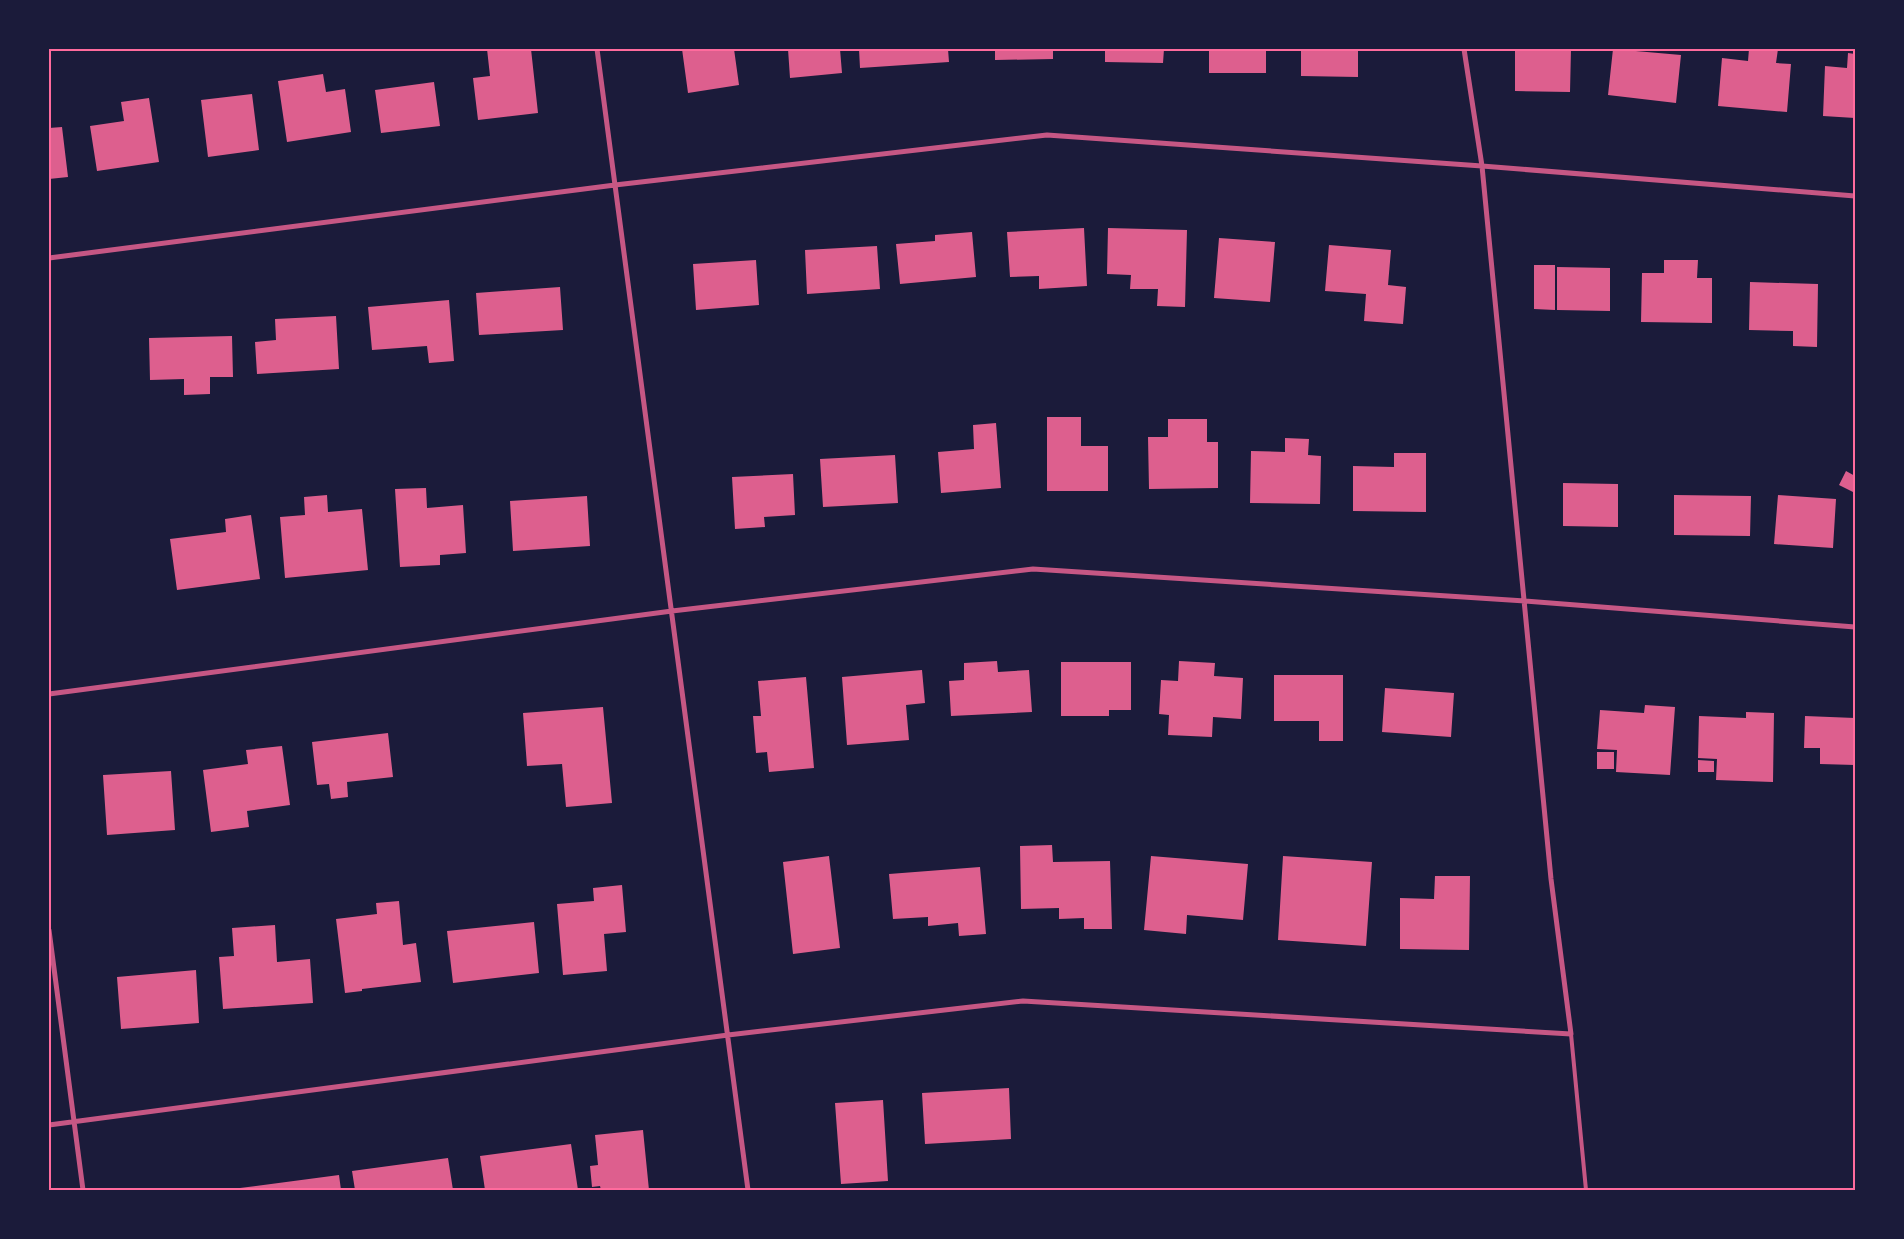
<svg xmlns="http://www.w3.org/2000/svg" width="1904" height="1239" font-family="Commissioner,sans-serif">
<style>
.building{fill:#dd5f8e}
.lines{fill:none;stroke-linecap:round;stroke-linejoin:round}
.service{stroke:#c65784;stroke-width:4}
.minor{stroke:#c65784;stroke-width:5}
.neatline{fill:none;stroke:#ff6b9d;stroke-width:2}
</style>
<rect width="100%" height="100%" fill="#1b1b3a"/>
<path class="building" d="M487,49h44l7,64 -60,7 -5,-42 17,-2z
M682,49h52l5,36 -51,8z
M788,49h52l2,24 -52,5z
M859,49h89l1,13 -89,6z
M995,49h58v10l-58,1z
M1105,49h59l-1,14 -58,-1z
M1209,49h57v24h-57z
M1301,49h57v28l-57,-1z
M1515,49h56l-1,43 -55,-1z
M1613,49l68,6 -5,48 -68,-8z
M1749,49h29l-2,14 15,1 -4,48 -69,-6 4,-48 26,3z
M1848,53l7,1v64l-32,-2 2,-50 22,2z
M323,74l3,18 19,-3 6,43 -64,10 -9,-61z
M434,82l6,44 -59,7 -6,-43z
M252,94l7,56 -51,7 -7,-57z
M149,98l10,64 -62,9 -7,-45 34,-5 -3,-19z
M62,127l6,50 -19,2v-51z
M1084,228l3,58 -48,3v-13l-29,1 -3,-45z
M1108,228l79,2 -2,77 -28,-1 1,-17h-28l1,-14 -24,-1z
M972,232l4,45 -76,7 -4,-40 39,-3v-6z
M1219,238l56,4 -5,60 -56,-4z
M1329,245l62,5 -3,35 18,2 -3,37 -39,-3 2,-27 -41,-3z
M877,246l3,43 -73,5 -2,-44z
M756,260l3,45 -63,5 -3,-46z
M1664,260h34l-1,18h15v45l-71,-1 1,-49h22z
M1534,265h21v45l-21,-1z
M1557,267l53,1v43l-53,-1z
M1750,282l68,2 -1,63 -24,-1v-15l-44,-1z
M560,287l3,43 -84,5 -3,-42z
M449,300l5,61 -25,2 -2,-17 -55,4 -4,-43z
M336,316l3,53 -82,5 -2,-32 21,-2 -1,-21z
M232,336l1,41h-23v17l-26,1v-16l-34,1 -1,-42z
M1047,417h34v29h27v45h-61z
M1168,419h39v23h11v46l-69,1 -1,-52h20z
M996,423l5,65 -60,5 -3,-41 36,-3 -1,-24z
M1285,438l24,1 -1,16 13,1 -1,48 -70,-1 1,-52 34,1z
M1394,453h32v59l-73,-1v-45l41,1z
M895,455l3,48 -75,4 -3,-48z
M1846,471l9,5v11l-2,5 -14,-7z
M793,474l2,41 -31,2 1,10 -30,2 -3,-52z
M1563,483l55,1v43l-55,-1z
M426,488l1,20 36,-3 3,48 -26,2v10l-40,2 -5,-78z
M327,495l1,17 34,-3 6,61 -83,8 -5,-61 25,-2 -1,-18z
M1674,495l77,1 -1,40 -76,-1z
M1778,495l58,4 -3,49 -59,-4z
M587,496l3,50 -77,5 -3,-50z
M251,515l9,64 -83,11 -7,-51 56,-7 -1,-13z
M997,661l1,11 31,-2 3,42 -81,4 -2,-35 15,-1v-17z
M1179,661l36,2 -1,13 29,2 -2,41 -28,-2 -1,20 -44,-2 1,-20 -10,-1 2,-34 17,1z
M1061,662h70v48h-22v6h-48z
M922,670l3,33 -19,2 3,35 -62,5 -5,-68z
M1274,675h69v66h-24v-20h-45z
M806,677l8,91 -45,4 -2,-20 -11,1 -3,-37h8l-3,-35z
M1385,688l69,5 -3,44 -69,-5z
M1645,705l30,2 -5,68 -54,-3 1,-22 -20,-1 3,-39 44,3z
M603,707l9,96 -46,4 -4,-43 -35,2 -4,-53z
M1746,712l28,1 -1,69 -57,-2 1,-21 -19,-1 1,-42 47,2z
M1805,716l50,2v47l-35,-1v-16h-16z
M388,733l5,44 -46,5 1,15 -17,2 -2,-15 -12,1 -5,-43z
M282,746l8,59 -43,6 2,16 -38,5 -8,-62 45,-6 -2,-14z
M1597,752h17v17h-17z
M1698,760l16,1v11h-16z
M171,771l4,59 -68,5 -4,-60z
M1052,845l1,17 57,-1 2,68h-28v-11l-25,1v-11l-38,1 -1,-63z
M829,856l11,92 -47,6 -10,-92z
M1151,856l97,8 -5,56 -56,-5 -1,19 -42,-4z
M1283,856l89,6 -6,84 -88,-6z
M980,867l6,67 -27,2 -1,-13 -30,3v-9l-35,2 -4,-45z
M1435,876h35l-1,74 -69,-1v-51l34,1z
M622,885l4,47 -22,2 3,37 -44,4 -6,-71 37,-3 -1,-13z
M399,901l4,44 13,-2 5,39 -59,7v2l-17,2 -9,-74 41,-5 -1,-11z
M534,922l5,51 -86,10 -6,-52z
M275,925l2,37 33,-3 3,44 -90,6 -4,-52 15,-1 -2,-28z
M196,970l3,53 -78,6 -4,-52z
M1009,1088l2,51 -86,5 -3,-51z
M883,1100l5,81 -47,3 -6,-81z
M643,1130l6,60h-48l-1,-4 -8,1 -2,-21 8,-1 -3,-30z
M571,1144l7,46h-93l-5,-34z
M448,1158l5,32h-98l-3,-19z
M339,1175l2,15h-100l-1,-2z"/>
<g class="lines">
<path class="service" d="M1571,1034l15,156"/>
<path class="minor" d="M597,49l151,1141
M49,258l566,-73 432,-50 435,31 373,30
M49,694l623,-83 361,-42 492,32 330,26
M49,930l34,260
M49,1125l679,-90 295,-34 548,33 -20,-155 -69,-713 -18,-117"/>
</g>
<rect width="1904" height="1239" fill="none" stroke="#1b1b3a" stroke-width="100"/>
<rect x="50" y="50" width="1804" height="1139" class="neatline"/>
</svg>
